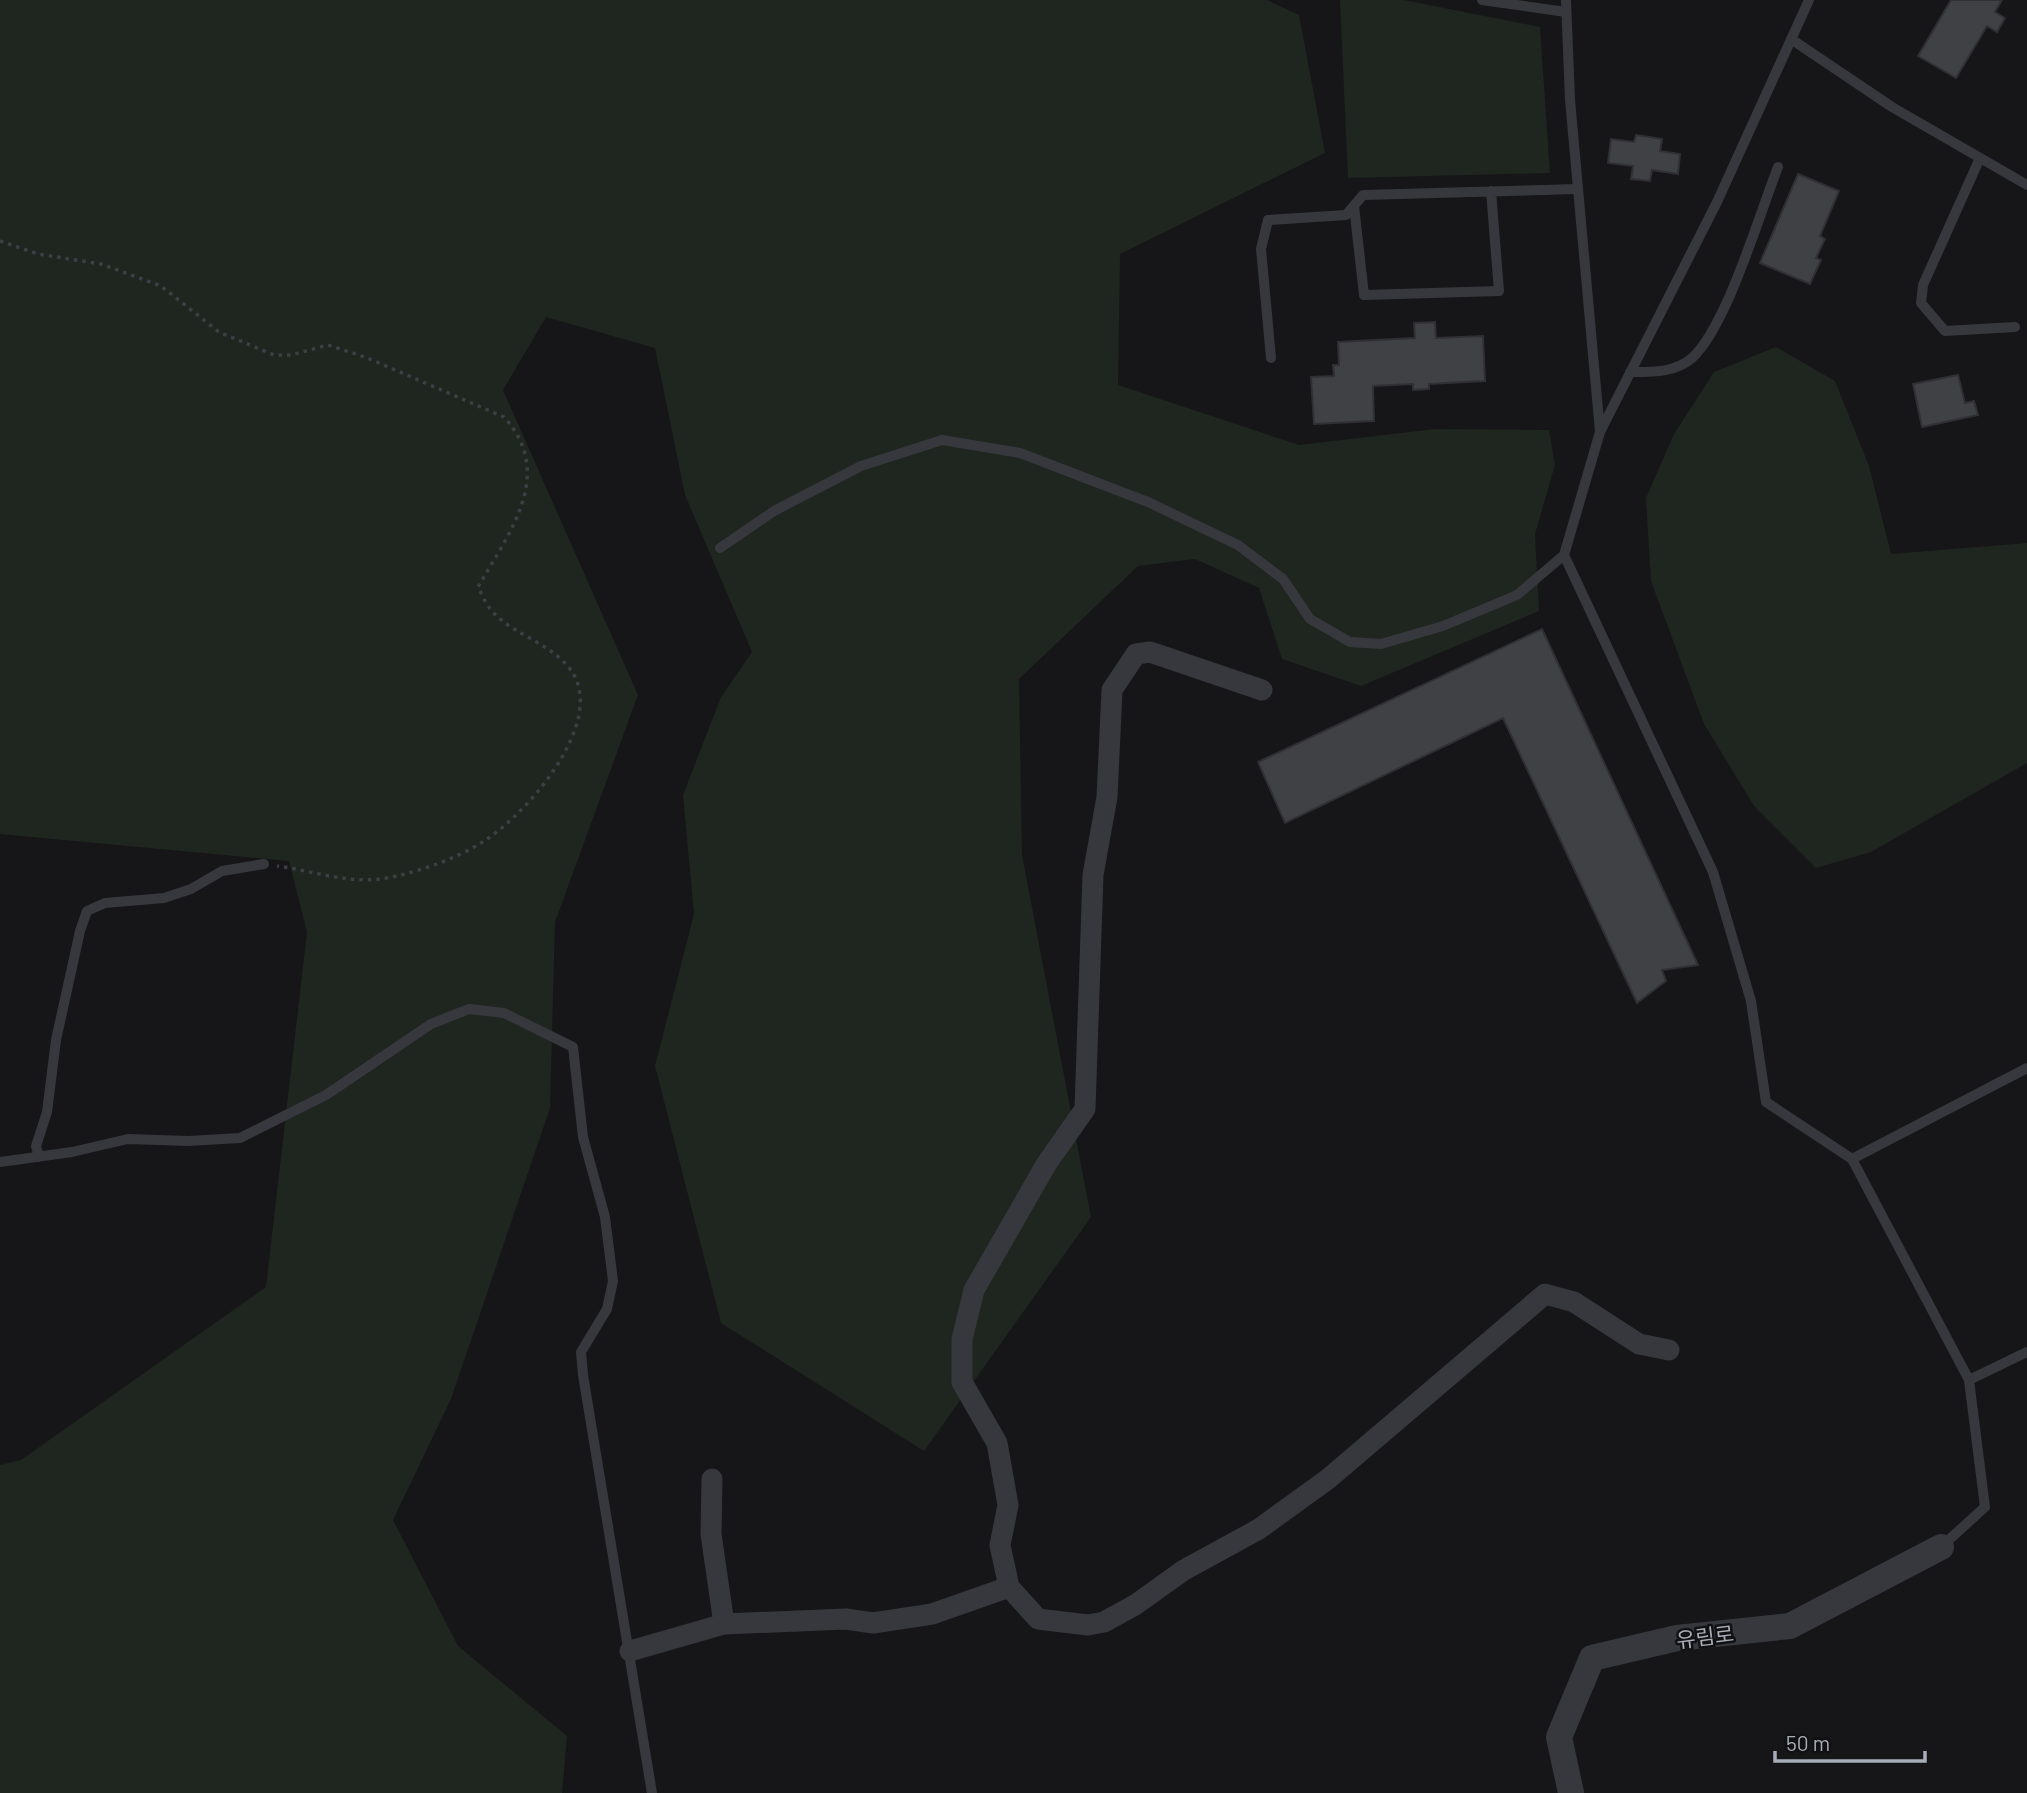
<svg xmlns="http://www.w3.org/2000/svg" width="2027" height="1793" font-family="Barlow,'Noto Sans KR',sans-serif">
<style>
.green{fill:#1e261f}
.building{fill:#404145;stroke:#303034;stroke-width:2}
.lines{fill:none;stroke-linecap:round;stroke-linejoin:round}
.path{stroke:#3d3f44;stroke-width:3.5;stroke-dasharray:3.5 5;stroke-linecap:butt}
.service{stroke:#37383d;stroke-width:10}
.minor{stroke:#37383d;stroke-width:21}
.tertiary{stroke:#37383d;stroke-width:26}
.labels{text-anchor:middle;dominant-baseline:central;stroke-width:5;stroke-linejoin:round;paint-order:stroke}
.street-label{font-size:21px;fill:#a8adb8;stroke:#111113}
</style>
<rect width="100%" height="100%" fill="#161618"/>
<path class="green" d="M0,0h1267l32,15 26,138 -205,101 -2,131 181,60 136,-16 114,1 6,35 -20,69 4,77 -178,75 -79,-27 -23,-71 -64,-29 -57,7 -119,113 3,176 69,362 -167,234 -203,-128 -66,-257 39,-152 -11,-119 38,-98 31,-45 -67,-157 -30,-147 -109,-31 -43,73 135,305 -83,227 -5,186 -99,291 -58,121 65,126 109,90 -5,57h-562v-328l21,-5 245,-173 41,-355 -18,-71 -289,-27z
M1340,0h64l136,27 10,146 -202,5z
M1776,347l59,34 34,85 22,88 136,-11v220l-156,89 -55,16 -62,-62 -50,-82 -53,-143 -5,-83 28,-64 40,-62z"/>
<path class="building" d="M1951,0h51l-7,12 10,6 -8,14 -10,-6 -31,52 -38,-22z
M1636,135l26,4 -2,12 20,3 -2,20 -26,-4 -2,11 -19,-2 2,-13 -25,-3 3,-24 23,3z
M1798,174l41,17 -19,45 5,3 -9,19 5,2 -11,24 -50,-21z
M1435,322l1,16 47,-2 2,45 -56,3v5l-16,1v-6l-40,2 1,35 -60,3 -3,-47 23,-1 -1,-11h6l-1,-23 77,-4 -1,-15z
M1958,375l7,28 9,-2 4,14 -56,12 -9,-43z
M1542,629l156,336 -36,5 4,11 -29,22 -134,-285 -218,105 -27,-61z"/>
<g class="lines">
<path class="path" d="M0,241l38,13 63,10 60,22 58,46 55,23h17l37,-10 37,12 139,60c52,57 5,116 -26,170 4,7 7,16 13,23 23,29 85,38 89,85 5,51 -58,123 -99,148 -26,16 -60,28 -89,34 -40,9 -77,-6 -115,-11"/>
<path class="service" d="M1482,0l84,12
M1791,39l101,68 135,78
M1980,158l-57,127 -2,18 24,28 70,-4
M1354,206l10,89 135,-4 -8,-100
M1271,358l-10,-109 7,-29 78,-5 17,-20 215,-6
M1630,372c21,0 45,1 62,-14 35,-32 67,-143 86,-191
M1600,432l117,-230 92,-202
M720,548l54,-37 87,-45 81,-26 78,13 128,49 90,43 45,34 27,40 40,23 31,2 62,-18 74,-31 47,-40 36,-123 -30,-332 -4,-100
M1564,555l149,317 38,129 15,101 86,57 117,221 16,127 -44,40
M39,1157l-3,-11 11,-34 9,-72 24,-109 7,-20 18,-8 59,-5 27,-9 31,-18 42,-7
M1852,1159l175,-91
M0,1162l72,-10 56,-13 60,2 52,-3 86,-43 105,-71 38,-15 35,4 69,34 10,90 22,80 8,64 -6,28 -26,43 2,23 69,418
M1969,1380l58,-28"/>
<path class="minor" d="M1262,690l-112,-38 -14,2 -24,36 -5,107 -14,78 -8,234 -38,54 -73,127 -12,49v43l35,61 11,62 -8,40 9,42 29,32 50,6 16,-3 31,-17 49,-35 75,-41 69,-50 217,-185 29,8 65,42 30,6
M712,1479l-1,55 13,90
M630,1651l94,-27 122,-5 27,4 59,-9 77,-27"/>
<path class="tertiary" d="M1571,1793l-12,-56 33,-79 85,-20 113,-12 151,-79"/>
</g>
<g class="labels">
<g class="street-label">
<text transform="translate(1705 1636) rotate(-7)">유림로</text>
</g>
</g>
<path d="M1775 1751v10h150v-10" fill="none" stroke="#a8adb8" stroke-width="3.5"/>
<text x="1786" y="1751" font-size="21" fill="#a8adb8" stroke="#111113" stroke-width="5" paint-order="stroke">50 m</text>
</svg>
